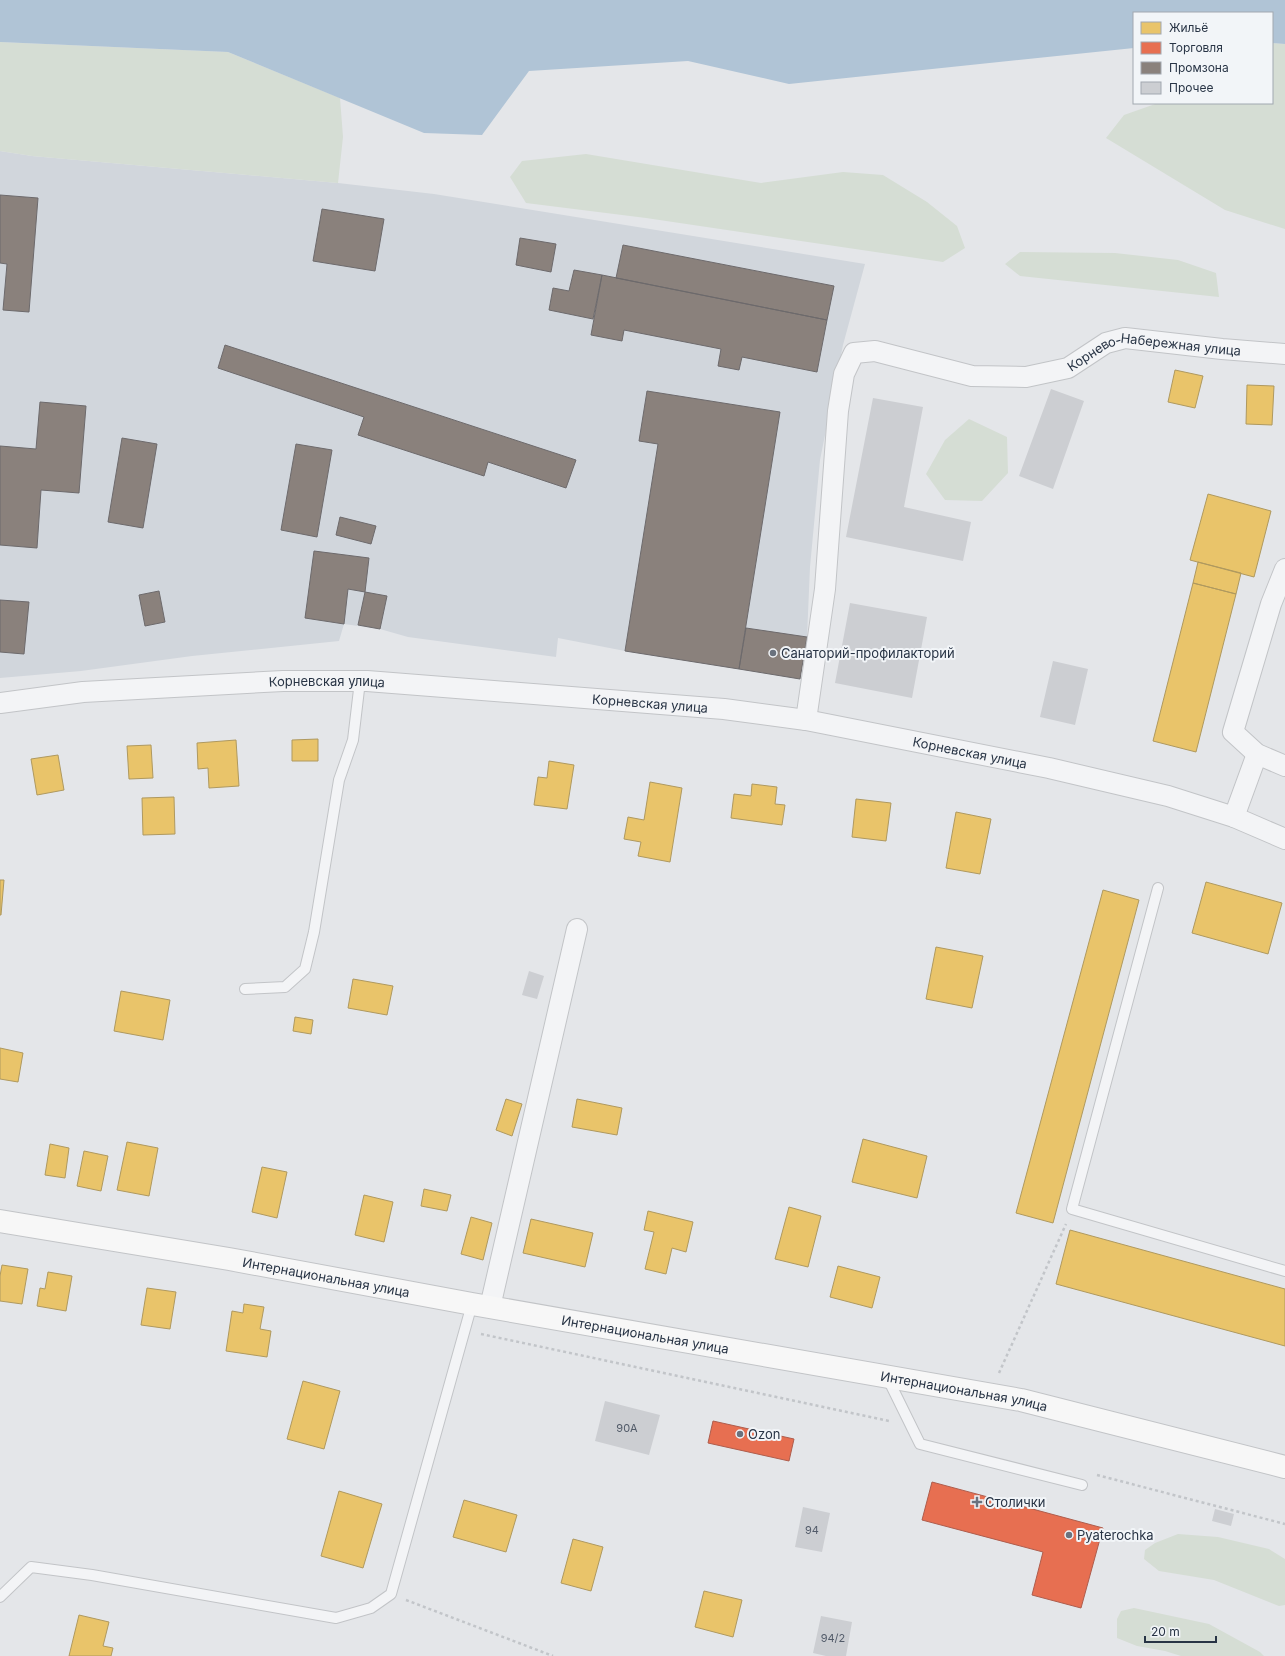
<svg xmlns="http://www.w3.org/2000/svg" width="1285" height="1656" font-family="Inter,sans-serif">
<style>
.built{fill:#d1d6dc}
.green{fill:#d5ddd4}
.water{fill:#b0c4d6}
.homes{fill:#e9c46a;stroke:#af995f}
.shops{fill:#e76f51;stroke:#ae5d4d}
.industry{fill:#8a817c;stroke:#6d6a6c}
.building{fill:#ccced2}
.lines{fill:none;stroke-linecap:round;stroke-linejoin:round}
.lane-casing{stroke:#c2c4c7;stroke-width:12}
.street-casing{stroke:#c2c4c7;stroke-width:22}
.secondary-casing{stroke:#c2c4c7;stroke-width:24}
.path{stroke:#c2c5c9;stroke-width:2.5;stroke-dasharray:3 3;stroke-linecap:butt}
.lane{stroke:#f3f4f6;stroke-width:10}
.street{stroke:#f3f4f6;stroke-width:20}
.secondary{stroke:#f7f7f7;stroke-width:22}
.poi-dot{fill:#6a727e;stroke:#f2f5f8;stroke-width:1.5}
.labels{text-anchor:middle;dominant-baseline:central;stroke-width:4;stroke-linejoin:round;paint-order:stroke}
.number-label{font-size:11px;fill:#525b69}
.street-label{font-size:13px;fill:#283445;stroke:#f2f5f8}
.poi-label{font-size:13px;fill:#283445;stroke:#f2f5f8;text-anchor:start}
</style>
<rect width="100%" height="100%" fill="#e4e6e9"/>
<path class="built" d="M0,151l32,5 306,27 96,11 431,70 -22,81 -23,115 -10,107 -3,70 -7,42 -175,-28 -67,-13 -2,19 -148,-20 -28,-8 -36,-5 -5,17 -147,15 -111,15 -81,7z"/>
<path class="green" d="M0,42l228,10 112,46 3,39 -5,46 -306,-27 -32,-5z
M1272,43l13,1v185l-60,-19 -119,-72 18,-23 34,-12h114z
M586,154l175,29 82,-11 40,3 44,27 30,24 8,22 -22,14 -297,-44 -120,-15 -16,-26 12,-16z
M1020,252l95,1 63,7 38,13 3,24 -199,-21 -15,-12z
M969,419l38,18 1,36 -26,28 -37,-1 -19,-26 19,-34z
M1178,1534l40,3 51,12 16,10v46l-6,1 -65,-26 -55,-9 -15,-12 1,-9 10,-7z
M1134,1608l75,16 51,28 4,4h-83l-16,-5 -28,-5 -20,-8v-19l4,-8z"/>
<path class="water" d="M0,0h1285v44l-13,-1v-30h-138v35l-345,36 -101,-23 -159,10 -47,64 -58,-2 -196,-81 -228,-10z"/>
<path class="homes" d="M1175,370l28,6 -8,32 -27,-6z
M1247,385l27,1 -2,39 -26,-1z
M1208,494l63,17 -17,66 -64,-17z
M1198,562l43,11 -5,21 -43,-11z
M1193,583l43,11 -40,158 -43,-11z
M318,739v22h-26v-21z
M236,740l3,46 -30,2 -1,-20 -10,1 -1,-26z
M151,745l2,33 -24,1 -2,-33z
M58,755l6,35 -27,5 -6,-36z
M549,761l25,4 -7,44 -33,-4 4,-28 9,1z
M650,782l32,6 -12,74 -32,-6 3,-14 -17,-3 4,-22 16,3z
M752,784l25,3 -2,17 10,1 -3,20 -51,-7 3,-24 17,2z
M174,797l1,37 -32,1 -1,-37z
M856,799l35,4 -5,38 -34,-4z
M956,812l35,7 -11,55 -34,-6z
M0,880h4l-3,35h-1z
M1206,882l76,21 -14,51 -76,-21z
M1103,890l36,10 -86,323 -37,-10z
M936,947l47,9 -11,52 -46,-9z
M353,979l40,7 -6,29 -39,-7z
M121,991l49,9 -7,40 -49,-9z
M295,1017l18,3 -2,14 -18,-3z
M0,1048l23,5 -5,29 -18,-3z
M506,1099l16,5 -10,32 -16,-6z
M577,1099l45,9 -5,27 -45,-8z
M863,1139l64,17 -10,42 -65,-16z
M127,1142l31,6 -9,48 -32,-6z
M50,1144l19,4 -4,30 -20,-3z
M84,1151l24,5 -7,35 -24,-5z
M262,1167l25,5 -10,46 -25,-6z
M424,1189l27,6 -4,16 -26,-5z
M364,1195l29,7 -9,40 -29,-7z
M789,1207l32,9 -13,51 -33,-8z
M648,1211l45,11 -7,30 -14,-4 -6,26 -21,-5 9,-37 -10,-2z
M471,1217l21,6 -9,37 -22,-6z
M531,1219l62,14 -8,34 -62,-14z
M1070,1230l215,59v57l-229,-62z
M2,1265l26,4 -6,35 -22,-3v-25z
M838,1266l42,11 -8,31 -42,-11z
M48,1272l24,4 -6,35 -29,-5 3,-18 5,1z
M147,1288l29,4 -6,37 -29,-4z
M244,1304l20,3 -4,22 11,2 -4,26 -41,-6 6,-40 11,2z
M303,1381l37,10 -16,58 -37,-10z
M339,1491l43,13 -19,64 -42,-12z
M464,1500l53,15 -11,37 -53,-15z
M573,1539l30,8 -12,44 -30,-8z
M704,1591l38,9 -9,37 -38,-10z
M79,1615l30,7 -6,24 10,2 -2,8h-42z"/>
<path class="shops" d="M713,1421l81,18 -5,22 -81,-18z
M932,1482l171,46 -22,80 -49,-13 11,-43 -121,-32z"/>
<path class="industry" d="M0,195l38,3 -9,114 -26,-2 4,-46 -7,-1z
M322,209l62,10 -9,52 -62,-10z
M520,238l36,6 -5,28 -35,-7z
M623,245l211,41 -7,34 -211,-42z
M574,270l28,5 -9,44 -44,-9 4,-22 16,3z
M602,275l225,45 -10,52 -75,-15 -3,13 -21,-4 3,-17 -97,-19 -2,11 -31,-6z
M225,345l351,115 -10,28 -78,-26 -4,14 -126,-41 6,-18 -146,-49z
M647,391l133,21 -41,257 -114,-18 33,-207 -19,-3z
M40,402l46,4 -7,87 -38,-3 -4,58 -37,-3v-99l36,3z
M122,438l35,6 -14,84 -35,-6z
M296,444l36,6 -15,87 -36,-7z
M340,517l36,9 -5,18 -35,-9z
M314,551l55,7 -4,34 -17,-3 -4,35 -39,-6z
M159,591l6,31 -20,4 -6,-31z
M365,592l22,4 -7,33 -22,-4z
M0,600l29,2 -5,52 -24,-2z
M746,628l61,9 -7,42 -61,-10z"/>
<path class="building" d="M1051,389l33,12 -31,88 -34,-13z
M873,398l50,9 -19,100 67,15 -8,39 -117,-24z
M850,603l77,14 -15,81 -77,-15z
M1053,661l35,8 -13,56 -35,-8z
M529,971l15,5 -7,23 -15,-4z
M605,1401l55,14 -11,40 -54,-14z
M803,1507l27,6 -8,39 -27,-5z
M1215,1509l19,5 -3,12 -19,-5z
M821,1616l31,6 -6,34h-20l-13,-3z"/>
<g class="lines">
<defs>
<path id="lane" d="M1158,888l-86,321 213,62
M245,989l40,-2 20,-18 9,-37 25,-152 14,-40 7,-59
M887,1377l33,67 162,41
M0,1597l31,-30 61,8 244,43 35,-10 20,-14 81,-290"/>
<g id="street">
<path d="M1285,569l-14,35 -38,128 24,22 28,12"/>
<path id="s1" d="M0,703l83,-11 200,-11h84l357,28 82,11 243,48 119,28 66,21 51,22"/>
<path id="s2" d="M806,720l19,-131 13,-178 6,-37 10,-21 21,-2 97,25 54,1 42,-9 38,-25 19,-5 97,11 63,5"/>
<path d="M1234,817l23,-63"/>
<path d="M490,1307l87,-378"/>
</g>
<g id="secondary">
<path id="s3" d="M0,1221l229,38 243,45 549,96 264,67"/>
</g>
</defs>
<use href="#lane" class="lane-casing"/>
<use href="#street" class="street-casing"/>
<use href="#secondary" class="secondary-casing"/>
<path class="path" d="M481,1334l408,87
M999,1373l67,-149
M1097,1475l188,49
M406,1600l147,56"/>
<use href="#lane" class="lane"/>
<use href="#street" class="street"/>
<use href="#secondary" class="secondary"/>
</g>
<g class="poi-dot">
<circle cx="773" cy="653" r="4"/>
<circle cx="740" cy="1434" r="4"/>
<path d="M975 1496h4v4h4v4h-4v4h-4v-4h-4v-4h4z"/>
<circle cx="1069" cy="1535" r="4"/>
</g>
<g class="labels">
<g class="number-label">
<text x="627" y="1428">90А</text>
<text x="812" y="1530">94</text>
<text x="833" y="1638">94/2</text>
</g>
<g class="street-label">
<text stroke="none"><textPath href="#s2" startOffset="681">Корнево-Набережная улица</textPath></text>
<text stroke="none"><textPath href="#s1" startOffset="328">Корневская улица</textPath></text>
<text stroke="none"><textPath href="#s1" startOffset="652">Корневская улица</textPath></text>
<text stroke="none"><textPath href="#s1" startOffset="976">Корневская улица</textPath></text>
<text stroke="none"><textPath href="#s3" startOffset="331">Интернациональная улица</textPath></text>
<text stroke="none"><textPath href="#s3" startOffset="655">Интернациональная улица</textPath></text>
<text stroke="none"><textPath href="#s3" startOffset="979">Интернациональная улица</textPath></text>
</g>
<g class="poi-label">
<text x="781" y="653">Санаторий-профилакторий</text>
<text x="748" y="1434">Ozon</text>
<text x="985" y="1502">Столички</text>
<text x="1077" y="1535">Pyaterochka</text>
</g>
</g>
<rect x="1133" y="12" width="140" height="92" fill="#f2f5f8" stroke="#a1a8b0"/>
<rect x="1141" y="22" width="20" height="12" fill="#e9c46a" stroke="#a1a8b0"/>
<text x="1169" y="32" font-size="12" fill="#283445">Жильё</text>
<rect x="1141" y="42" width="20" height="12" fill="#e76f51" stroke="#a1a8b0"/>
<text x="1169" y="52" font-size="12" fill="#283445">Торговля</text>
<rect x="1141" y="62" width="20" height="12" fill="#8a817c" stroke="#a1a8b0"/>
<text x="1169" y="72" font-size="12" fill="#283445">Промзона</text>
<rect x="1141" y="82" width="20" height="12" fill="#ccced2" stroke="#a1a8b0"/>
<text x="1169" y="92" font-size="12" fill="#283445">Прочее</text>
<path d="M1145 1636v6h71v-6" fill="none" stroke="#283445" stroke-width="2"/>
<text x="1151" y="1636" font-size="12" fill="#283445" stroke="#f2f5f8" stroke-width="3" paint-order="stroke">20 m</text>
</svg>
